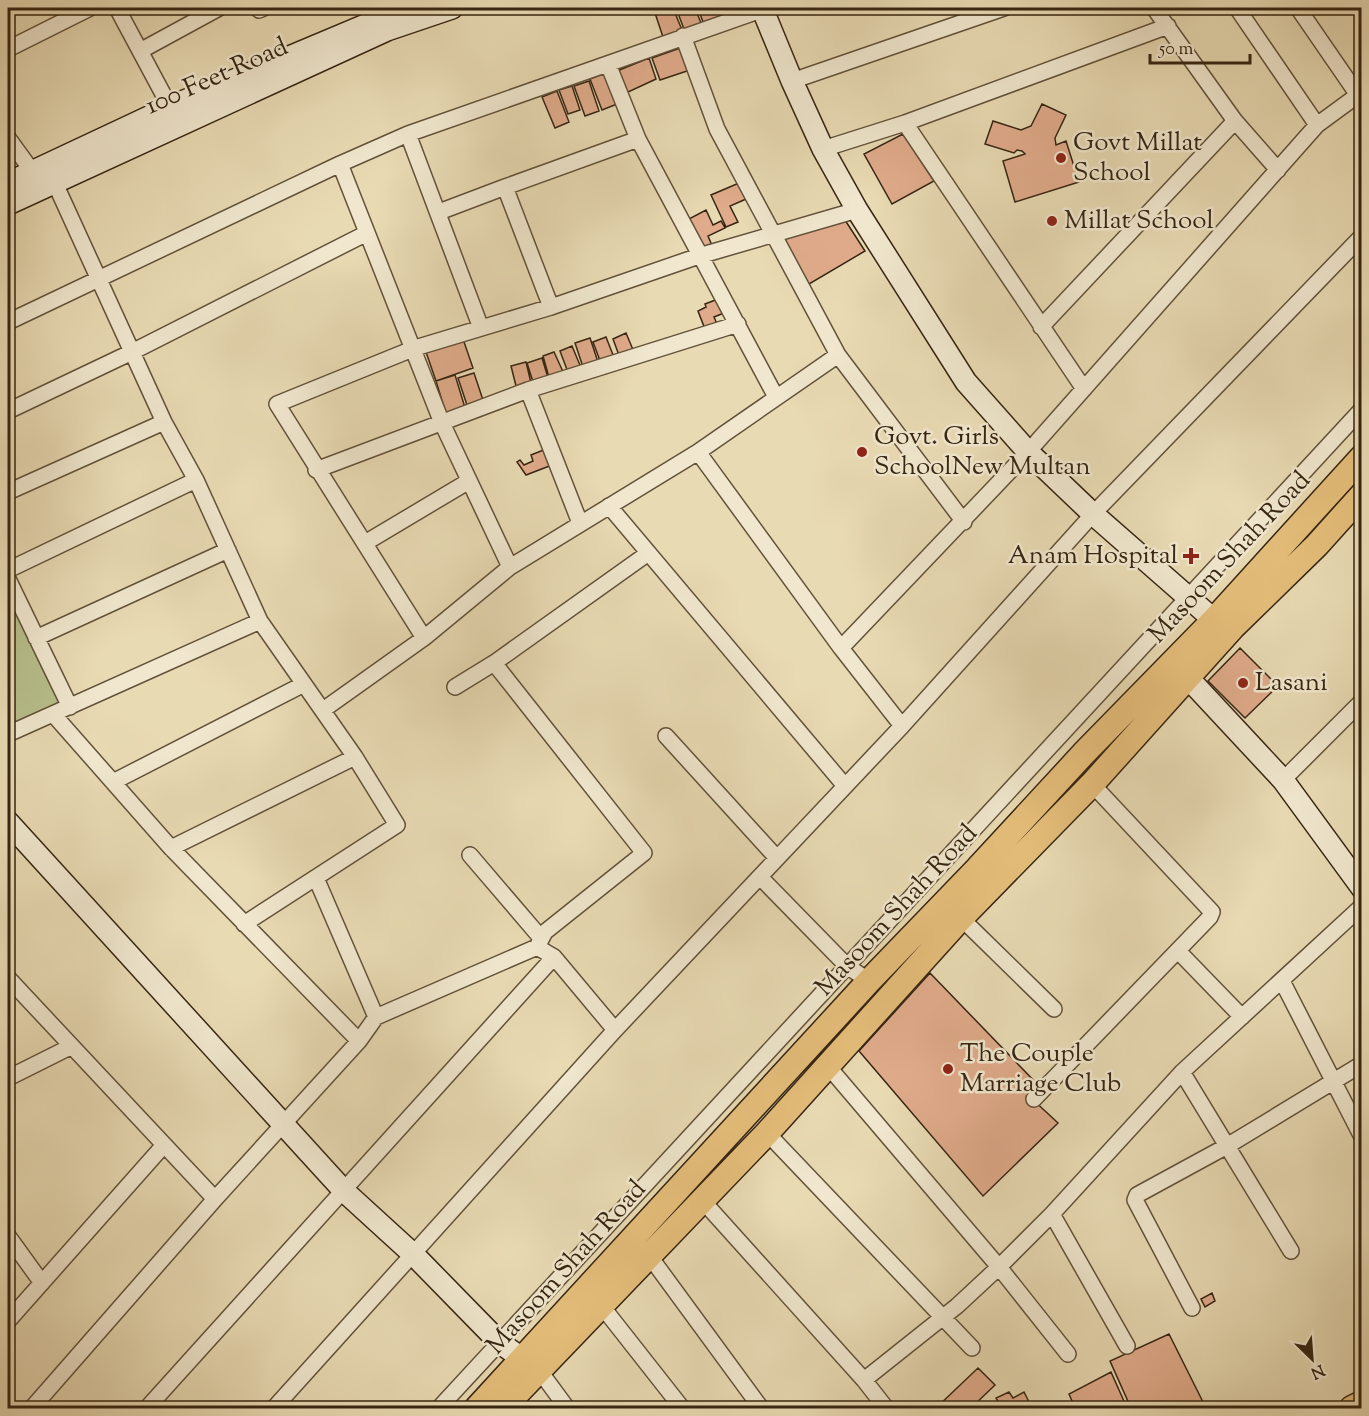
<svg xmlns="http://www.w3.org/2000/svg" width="1369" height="1416" font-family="'Sorts Mill Goudy',serif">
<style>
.green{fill:#b7bf8c;stroke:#76724f;stroke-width:1.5}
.building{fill:#e0ab8b;stroke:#362512;stroke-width:1.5}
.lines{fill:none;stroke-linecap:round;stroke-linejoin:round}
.street-casing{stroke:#62523a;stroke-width:18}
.secondary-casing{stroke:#362512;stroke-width:24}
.primary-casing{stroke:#362512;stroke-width:27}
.street{stroke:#f0e7ce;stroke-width:15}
.secondary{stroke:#f0e7ce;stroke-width:21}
.primary{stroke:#e4bd7a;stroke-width:24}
.poi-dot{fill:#8f2418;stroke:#f0e7ce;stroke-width:2}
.labels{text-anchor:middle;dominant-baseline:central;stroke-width:5;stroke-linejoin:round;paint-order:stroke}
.street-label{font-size:26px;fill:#362512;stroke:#f0e7ce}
.poi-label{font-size:26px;fill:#362512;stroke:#f0e7ce;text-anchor:start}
</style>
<rect width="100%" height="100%" fill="#e8dab3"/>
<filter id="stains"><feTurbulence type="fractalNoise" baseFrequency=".00333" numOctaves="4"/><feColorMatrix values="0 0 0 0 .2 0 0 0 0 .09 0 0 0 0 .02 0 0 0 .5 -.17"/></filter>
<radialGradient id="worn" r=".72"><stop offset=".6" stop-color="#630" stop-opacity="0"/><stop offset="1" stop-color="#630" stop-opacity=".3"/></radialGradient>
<path class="green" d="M8,593l68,111 -68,30z"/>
<path class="building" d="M661,8h12l9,22 -19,7 -9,-27z
M676,8h19l6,15 -17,6z
M698,8h19l3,8 -17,6z
M683,47l7,23 -30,10 -8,-22z
M649,58l7,21 -30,14 -9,-22z
M605,73l12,31 -15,6 -12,-31z
M589,81l10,30 -14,5 -11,-30z
M572,86l8,24 -12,4 -9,-24z
M557,91l12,31 -14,6 -13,-31z
M1042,104l24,11 -11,23 1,7 10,-4 13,41 -64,20 -12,-41 22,-7 -3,-3 -5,-1 -3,3 -29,-9 8,-23 28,9 10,-4z
M903,134l31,47 -42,23 -28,-50z
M739,183l7,16 -16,7 8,16 -12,5 -15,-32z
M706,210l7,15 8,-4 4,7 -17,8 6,14 -13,6 -16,-35z
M845,220l20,31 -61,36 -28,-50z
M718,299l6,14 -10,4 3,7 -12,5 -7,-18 8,-4 -1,-3z
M626,333l8,19 -14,6 -7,-19z
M606,337l9,23 -13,6 -9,-24z
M590,338l9,27 -15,5 -9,-27z
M463,339l10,29 -37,13 -10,-29z
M572,346l10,24 -13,5 -9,-24z
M554,352l11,24 -15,5 -7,-25z
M542,358l7,23 -15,4 -7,-22z
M526,362l6,25 -15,3 -6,-24z
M474,373l10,30 -16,5 -10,-30z
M455,375l11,36 -19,6 -11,-36z
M546,449l6,16 -26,10 -9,-13 3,-2 4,5 9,-4 -2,-6z
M1240,648l38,38 -33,32 -37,-37z
M930,973l110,114 -10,10 28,26 -75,73 -124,-145z
M1212,1293l3,8 -10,6 -4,-8z
M1169,1334l37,74h-75l-21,-47z
M978,1368l17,17 -24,23h-35z
M1111,1372l16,36h-52l-6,-14z
M1009,1392l4,6 11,-6 8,16h-30l-6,-10z"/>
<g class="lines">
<defs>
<path id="street" d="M117,8l53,99
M257,8l2,2 5,-2
M1154,8l81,113 43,49
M1237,8l80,117
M1298,8l64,93
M683,36l34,93 121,226 126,167
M8,49l82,-41
M140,51l79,-43
M608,64l30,75
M792,81l212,-73
M905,123l179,266
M408,134l73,194
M8,138l24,33
M823,149l82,-26 263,-97
M340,164l102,259 68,144
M54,181l110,241 32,58 64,141 95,136 42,68 -153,99
M439,212l66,-25
M551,307l-46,-120 133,-48 138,258
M8,322l332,-158 68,-30 359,-126
M1041,327l194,-206
M528,390l52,133
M8,411l124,-59 235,-119
M698,452l143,196 61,78
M316,470l212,-80 210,-66
M8,492l156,-70
M609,506l236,280
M365,543l104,-62
M8,570l188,-90
M8,579l62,128
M36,638l192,-88
M424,638l86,-71 188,-115 140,-97
M841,648l187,-196 289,-327 45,-33
M494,663l150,190 -99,79 -8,15
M455,687l39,-24 153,-109
M323,710l101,-72 -147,-234 138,-56 136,-41 148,-51 158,-46
M53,714l118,134 188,193
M8,734l252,-113
M666,736l110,121
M1283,780l79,-79
M113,782l191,-98
M171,848l184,-91
M470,855l71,83
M316,878l60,139
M761,878l86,88 22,15
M961,918l93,91
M1178,951l64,66
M8,978l207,221
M1282,981l80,156
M827,1065l172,202 69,87
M1182,1072l109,179
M8,1078l62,-31
M1034,1099l176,-182 2,-5 -120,-128
M767,1133l205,215
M702,1200l162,180 22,28
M1052,1214l75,132
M8,1236l34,47
M648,1254l113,154
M601,1305l81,103
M1192,1308l-57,-108 2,-5 90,-49 135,-82
M8,1321l156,-176
M539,1370l28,38
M864,1380l93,-74 42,-39 53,-53 130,-142 180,-166
M32,1408l183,-209 144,-158 17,-24 161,-70 17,10 61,73
M147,1408l407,-451
M274,1408l341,-378 287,-304 191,-212 269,-278
M439,1408l923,-999"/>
<path id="secondary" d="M762,8l30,73 31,68 34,61 109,172 62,70 65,62 121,106
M8,183l162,-76 236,-99
M8,204l379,-174 65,-22
M1189,679l94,101 79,108
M8,822l337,370 69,63 86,88 36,25"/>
<path id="primary" d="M477,1408l392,-427 109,-113 107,-116 129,-132 148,-163
M503,1408l264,-275 194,-215 131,-134 141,-157 84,-82 45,-50
M1352,1408l10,-5"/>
</defs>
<use href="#street" class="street-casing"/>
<use href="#secondary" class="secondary-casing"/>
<use href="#primary" class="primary-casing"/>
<use href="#street" class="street"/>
<use href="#secondary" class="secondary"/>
<use href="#primary" class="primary"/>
</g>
<g class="poi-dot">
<circle cx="1061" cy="158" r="6"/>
<circle cx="1052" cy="221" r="6"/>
<circle cx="862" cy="452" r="6"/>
<path d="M1188 547h6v6h6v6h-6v6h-6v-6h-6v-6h6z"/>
<circle cx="1243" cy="683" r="6"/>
<circle cx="948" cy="1069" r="6"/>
</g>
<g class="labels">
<g class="street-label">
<text transform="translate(217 77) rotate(-24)">100 Feet Road</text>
<text transform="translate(1230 558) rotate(-47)">Masoom Shah Road</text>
<text transform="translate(897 911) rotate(-47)">Masoom Shah Road</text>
<text transform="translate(567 1268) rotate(-48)">Masoom Shah Road</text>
</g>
<g class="poi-label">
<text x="1073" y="143">Govt Millat<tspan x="1073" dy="30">School</tspan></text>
<text x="1064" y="221">Millat School</text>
<text x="874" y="437">Govt. Girls<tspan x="874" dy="30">SchoolNew Multan</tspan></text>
<text x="1178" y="556" text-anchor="end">Anam Hospital</text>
<text x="1255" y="683">Lasani</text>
<text x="960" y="1054">The Couple<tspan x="960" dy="30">Marriage Club</tspan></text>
</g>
</g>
<rect width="1369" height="1416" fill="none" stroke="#e8dab3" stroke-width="30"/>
<rect x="9" y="9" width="1351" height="1398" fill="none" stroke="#362512" stroke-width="3"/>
<rect x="15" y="15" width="1339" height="1386" fill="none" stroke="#362512" stroke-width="1.5"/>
<g transform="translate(1312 1359) rotate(155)" stroke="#f0e7ce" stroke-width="4.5" paint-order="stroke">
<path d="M0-4.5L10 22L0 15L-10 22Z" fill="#362512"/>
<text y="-9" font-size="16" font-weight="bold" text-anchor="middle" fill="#362512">N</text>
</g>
<path d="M1150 54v9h100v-9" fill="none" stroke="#362512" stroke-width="3"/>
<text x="1159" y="54" font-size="18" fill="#362512" stroke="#f0e7ce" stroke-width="4.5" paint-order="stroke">50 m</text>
<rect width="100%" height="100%" filter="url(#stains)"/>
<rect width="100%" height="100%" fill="url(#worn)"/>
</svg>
